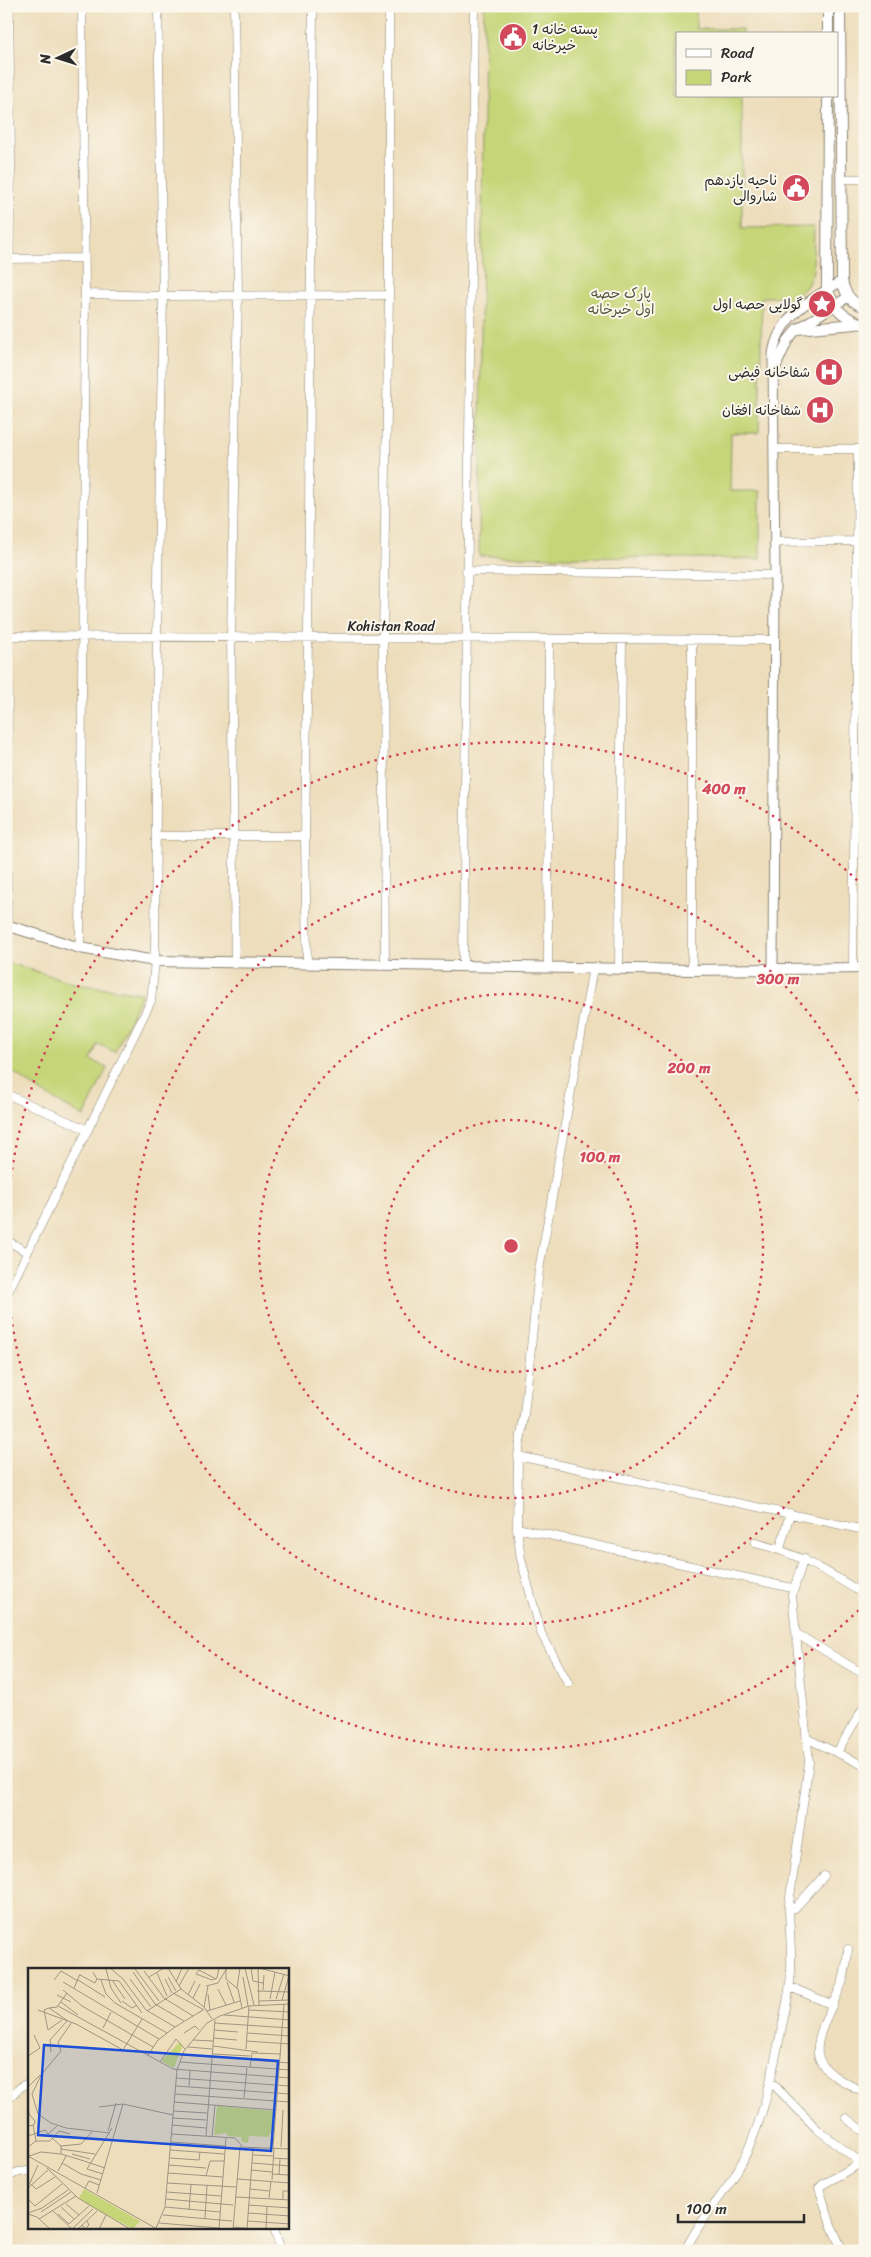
<svg xmlns="http://www.w3.org/2000/svg" width="871" height="2257" font-family="Sriracha,'Playpen Sans Arabic',sans-serif">
<style>
.green{fill:#c5d577;stroke:#788051}
.lines{fill:none;stroke-linecap:round;stroke-linejoin:round}
.minor-casing{stroke:#8c8473;stroke-width:9}
.tertiary-casing{stroke:#8c8473;stroke-width:11}
.secondary-casing{stroke:#8c8473;stroke-width:12}
.minor{stroke:#fff;stroke-width:8}
.tertiary{stroke:#fff;stroke-width:9}
.secondary{stroke:#fff;stroke-width:10}
.ring{fill:none;stroke:#d1495b;stroke-width:2.5;stroke-dasharray:2.5 5}
.labels{text-anchor:middle;dominant-baseline:central;stroke-width:4;stroke-linejoin:round;paint-order:stroke}
.poi-label{font-size:14px;fill:#2b2b2b;stroke:#fbf7ec;text-anchor:end}
.park-label{font-size:14px;fill:#52563e;stroke:#fbf7ec}
.street-label{font-size:14px;fill:#2b2b2b;stroke:#fbf7ec}
.inset-road{fill:none;stroke:#9f9681;stroke-width:1}
.view{fill:#1d4ed8;fill-opacity:0.15;stroke:#1d4ed8;stroke-width:2.5}
.inset-edge{fill:none;stroke:#2b2b2b;stroke-width:2.5}
.centre{fill:#d1495b;stroke:#fbf7ec;stroke-width:2.5}
.ring-label{font-size:15px;text-anchor:middle;font-weight:bold;fill:#d1495b;stroke:#fbf7ec;stroke-width:4;stroke-linejoin:round;paint-order:stroke}
</style>
<rect width="100%" height="100%" fill="#fbf7ec"/>
<filter id="ink" filterUnits="userSpaceOnUse"><feTurbulence type="fractalNoise" baseFrequency=".02" numOctaves="2"/><feDisplacementMap in="SourceGraphic" scale="10" xChannelSelector="R" yChannelSelector="G"/><feConvolveMatrix kernelMatrix="1 2 1 2 8 2 1 2 1" color-interpolation-filters="sRGB"/></filter>
<filter id="wash" filterUnits="userSpaceOnUse"><feTurbulence type="fractalNoise" baseFrequency=".0096" numOctaves="4" result="noise"/><feDisplacementMap in="SourceGraphic" scale="20" xChannelSelector="R" yChannelSelector="G"/><feGaussianBlur stdDeviation="1.12" result="paint"/><feColorMatrix in="noise" values="0 0 0 0 0 0 0 0 0 0 0 0 0 0 0 0 0 1.4 0 .05"/><feComposite in="paint" operator="in"/></filter>
<g filter="url(#wash)">
<rect width="100%" height="100%" fill="#edddbb"/>
<path class="green" d="M484,6h212v23h46v5h-65v62h65v132l72,-1 -1,44 -6,15 -12,11h-33l-3,136h-28l-1,58h30v68l-281,-3z
M6,962l71,22 65,9 -27,59 -17,-8 -7,16 16,8 -23,49 -43,-25 -35,-25z"/>
</g>
<g filter="url(#ink)">
<g class="lines">
<defs>
<path id="minor" d="M234,6l4,288 -7,343 4,327
M841,179h24
M6,259l77,-1
M9,259l2,-94 -2,-159
M85,294l78,2 226,-1
M775,449h90
M775,542l82,-1
M466,571l309,4
M6,636l769,4
M156,836h149
M7,926l1,-290
M80,948l5,-654 -3,-288
M307,964l-2,-128 3,-199 5,-631
M385,965l-2,-327 6,-343v-289
M463,966l11,-960
M853,967l5,-518
M548,968l1,-329
M619,969l3,-330
M692,970v-330
M6,1094l82,36
M6,1240l21,12
M6,1296l145,-295 4,-40 2,-324 6,-341 -5,-290
M518,1456l347,74
M517,1528l275,60
M755,1543c43,10 73,29 110,52
M780,1549l10,-36
M797,1634l68,41
M568,1683l-27,-50 -20,-74 -4,-31 1,-72 6,-41 15,-145 54,-302
M808,1739l57,27
M837,1752l28,-47
M789,1909l6,-1 29,-32
M848,1949c-1,10 -2,22 -5,31 -6,20 -28,52 -25,74 3,19 31,31 47,38
M790,1987l43,18
M771,2082l47,48 41,31 -2,4 -35,20 -3,3 12,37 12,26
M6,2100l16,-14 7,-3
M846,2118l19,15
M6,2178l12,-6 11,-1
M274,2228l7,23
M685,2251c13,-29 34,-50 50,-76 26,-43 36,-95 46,-144 4,-19 9,-39 10,-59 1,-23 -2,-46 -2,-68l20,-142 -17,-167 12,-37"/>
<path id="tertiary" d="M775,369l13,-29 9,-11 51,-32
M773,969l2,-394 -2,-221c5,-37 39,-56 69,-73"/>
<path id="secondary" d="M828,6v28
M840,6l2,275c3,13 9,23 23,25
M828,96l-1,193c9,21 14,27 35,35
M797,329l59,-5
M6,925l74,23 75,13 537,9 173,-2"/>
</defs>
<use href="#minor" class="minor-casing"/>
<use href="#tertiary" class="tertiary-casing"/>
<use href="#secondary" class="secondary-casing"/>
<use href="#minor" class="minor"/>
<use href="#tertiary" class="tertiary"/>
<use href="#secondary" class="secondary"/>
</g>
</g>
<g class="ring">
<circle cx="511" cy="1246" r="126"/>
<circle cx="511" cy="1246" r="252"/>
<path d="M864 1381A378 378 0 1 1 864 1111"/>
<path d="M864 1605A504 504 0 1 1 864 887"/>
</g>
<defs>
<symbol id="civic-disc" viewBox="-11 -11 22 22"><circle r="9.5" fill="#d1495b" stroke="#fbf7ec"/><path d="M-.6-6.5H3V-4.5H.6V-3L4-1V1h2V6H-6V1h2V-1L-.6-3ZM-1.2 2.5V6h2.4V2.5Z" fill="#fff"/></symbol>
<symbol id="sight-disc" viewBox="-11 -11 22 22"><circle r="9.5" fill="#d1495b" stroke="#fbf7ec"/><path d="M0-6L1.8-2.2L6-1.7L2.9 1.2L3.7 5.4L0 3.3L-3.7 5.4L-2.9 1.2L-6-1.7L-1.8-2.2Z" fill="#fff"/></symbol>
<symbol id="hospital-disc" viewBox="-11 -11 22 22"><circle r="9.5" fill="#d1495b" stroke="#fbf7ec"/><path d="M-5-5h3v3.5h4V-5h3V5h-3V1.5h-4V5h-3Z" fill="#fff"/></symbol>
</defs>
<g fill-rule="evenodd">
<use href="#civic-disc" x="497" y="21" width="32" height="32"/>
<use href="#civic-disc" x="780" y="172" width="32" height="32"/>
<use href="#sight-disc" x="806" y="288" width="32" height="32"/>
<use href="#hospital-disc" x="813" y="356" width="32" height="32"/>
<use href="#hospital-disc" x="804" y="394" width="32" height="32"/>
</g>
<g class="labels">
<g class="poi-label">
<text x="532" y="29" text-anchor="start">1 پسته خانه<tspan x="532" dy="16">خیرخانه</tspan></text>
<text x="777" y="180">ناحیه یازدهم<tspan x="777" dy="16">شاروالی</tspan></text>
<text x="803" y="304">گولایی حصه اول</text>
<text x="810" y="372">شفاخانه فیضی</text>
<text x="801" y="410">شفاخانه افغان</text>
</g>
<g class="park-label">
<text x="621" y="293">پارک حصه<tspan x="621" dy="16">اول خیرخانه</tspan></text>
</g>
<g class="street-label">
<text x="391" y="626">Kohistan Road</text>
</g>
</g>
<g transform="translate(28 1968)">
<rect width="261" height="261" fill="#edddbb"/>
<path d="M152,74l2,5 -8,21 -13,-7zM189,138l58,5 -2,22h-3l-1,4 -20,-1 -1,7 -6,-1 -1,-5 -14,-1v-3l-13,2zM56,221l56,32 -7,8 -39,-21 -15,-10z" fill="#c5d577"/>
<path class="inset-road" d="M82,0l13,11 23,31 29,17M140,0l13,21 23,18 8,12M217,0l9,37M223,0l2,13 10,2M230,0l1,37M231,0l31,8M78,1l5,19 10,15M107,1l24,32M198,1v10l12,10 4,19M171,2l-3,4 16,6 5,-2 2,-10M171,2l17,9M116,3l20,27 29,18M65,4l4,7 22,2M105,4l22,32 29,17M129,5l10,23M52,7l15,8 2,-4M121,9l15,-9M140,9l8,14M215,9l5,29M102,11l21,28M137,11l7,14M26,12l7,-9 17,10M50,12l27,17M73,12l5,14 9,9 52,30M84,12l13,19M91,13l23,32M35,14l96,57M148,14l6,-14M199,14l7,20M151,18l10,-18M178,18l12,-3 9,-15M46,20l6,-14M209,20l3,-20M190,21l8,16M35,22l19,16 71,41M235,22l1,-15M229,23l33,1M145,25l31,17M180,26l2,16M29,27l14,7M160,27l7,-14M165,30l7,-14M242,31l5,-27M248,31l8,-25M254,32l7,-24M94,33l10,7 5,-3M231,33l31,-1M33,34l17,13M30,38l115,63 117,9M176,39l4,-21M21,40l8,-1 10,-14M10,42l38,14 47,26 19,-31M221,42l41,2M119,43l34,-22M179,43l33,-10M196,47l66,5M34,52l-14,10 -4,-20 5,-2 19,13M44,54l-14,20 3,9 -20,24 -9,19 6,20 13,9 15,5 44,5M186,55l76,5M75,60l8,-16M186,62l24,2M156,65l11,-7 4,4M219,65l43,3M185,70l24,2M165,72l20,1M218,73l44,3M185,78l45,6M160,79l24,2M218,81l3,-43M23,84l-1,-12 17,-19M184,86l38,2M120,87l10,-15 17,-13 28,-17M155,87l29,2M0,88l12,-8 -6,-13M223,92l39,3M132,94l16,-23 9,10M152,94l110,8M222,99l2,-14 29,1M148,110l114,8M148,118l114,8M161,118l1,-15M0,119l12,-12M147,126l115,8M216,130l3,-30M146,134l102,8M0,136l1,10 6,7 -1,4 -6,1M71,139l24,-3 50,11M145,143l34,2M145,150l33,2M5,157l3,16M144,157l34,3M80,163l8,-28M144,166l63,4 7,8M0,168l17,-6 3,4 9,-8M178,168l9,-116M184,169l3,-32M25,171l8,7v8M22,173l9,-10 11,3M143,174l54,4M33,178l20,-2 11,-12M0,179l8,-6h14M253,179l2,-37M245,180l11,-144M33,181l34,5M142,182l54,4M44,186l18,5M225,187l21,1M0,188l129,73M1,188l12,-4 20,2 20,6M142,190l29,2 1,-8M245,190l17,1M53,192l24,8M34,195l19,11 20,6M224,195l38,3M141,197l37,3M19,200l31,30 52,31M223,202l21,2M30,203l8,-15M140,205l55,4M75,206l-16,-5 25,-41M244,206l16,1M251,206l1,-15M178,208l4,-15h14M209,211l53,4M244,212l2,-32M139,215l69,4M3,216l5,5 19,-12M1,217l9,-20M0,220l21,-19M57,220l4,-7 10,4M222,221l19,2M139,224l54,4M69,225l26,-89M208,229l54,3M241,230l2,-17M138,231l67,6M1,232l6,6 27,-22M255,232v-9h7M38,236l13,11M220,237l42,3M33,239l13,12M137,239l55,5M161,242l2,-25M25,243l19,18 21,-20M13,244l30,-20M0,245l14,-5 26,-18M220,245l42,3M0,246l9,3 12,11M30,246l11,10 20,-18M135,247l69,6M177,250l2,-33M11,251l37,-23M219,253l43,3M131,255l60,5M54,257l3,4 4,-4 -2,-4M205,259l22,2M128,260l9,-21 12,-137 7,-19 23,-28 13,-7 29,-10 41,-2M50,261l19,-18M71,261l7,-14M191,261l7,-91M205,261l7,-82 50,2M219,261l6,-81M238,261l1,-22"/>
<path class="view" d="M16,77l234,16 -7,90 -233,-16z"/>
<rect width="261" height="261" class="inset-edge"/>
</g>
<circle cx="511" cy="1246" r="8" class="centre"/>
<g class="ring-label">
<text x="724" y="794">400 m</text>
<text x="778" y="984">300 m</text>
<text x="689" y="1073">200 m</text>
<text x="600" y="1162">100 m</text>
</g>
<rect width="871" height="2257" fill="none" stroke="#fbf7ec" stroke-width="25"/>
<rect x="676" y="32" width="162" height="65" fill="#fbf7ec" stroke="#a8a59f"/>
<rect x="686" y="49" width="25" height="8" fill="#ffffff" stroke="#a8a59f"/>
<text x="721" y="58" font-size="15" fill="#2b2b2b">Road</text>
<rect x="686" y="70" width="25" height="15" fill="#c5d577" stroke="#a8a59f"/>
<text x="721" y="82" font-size="15" fill="#2b2b2b">Park</text>
<g transform="translate(58 58) rotate(266)" stroke="#fbf7ec" stroke-width="4" paint-order="stroke">
<path d="M0-4L9 19L0 12L-9 19Z" fill="#2b2b2b"/>
<text y="-8" font-size="14" font-weight="bold" text-anchor="middle" fill="#2b2b2b">N</text>
</g>
<path d="M678 2214v8h126v-8" fill="none" stroke="#2b2b2b" stroke-width="2.5"/>
<text x="686" y="2214" font-size="15" fill="#2b2b2b" stroke="#fbf7ec" stroke-width="4" paint-order="stroke">100 m</text>
</svg>
